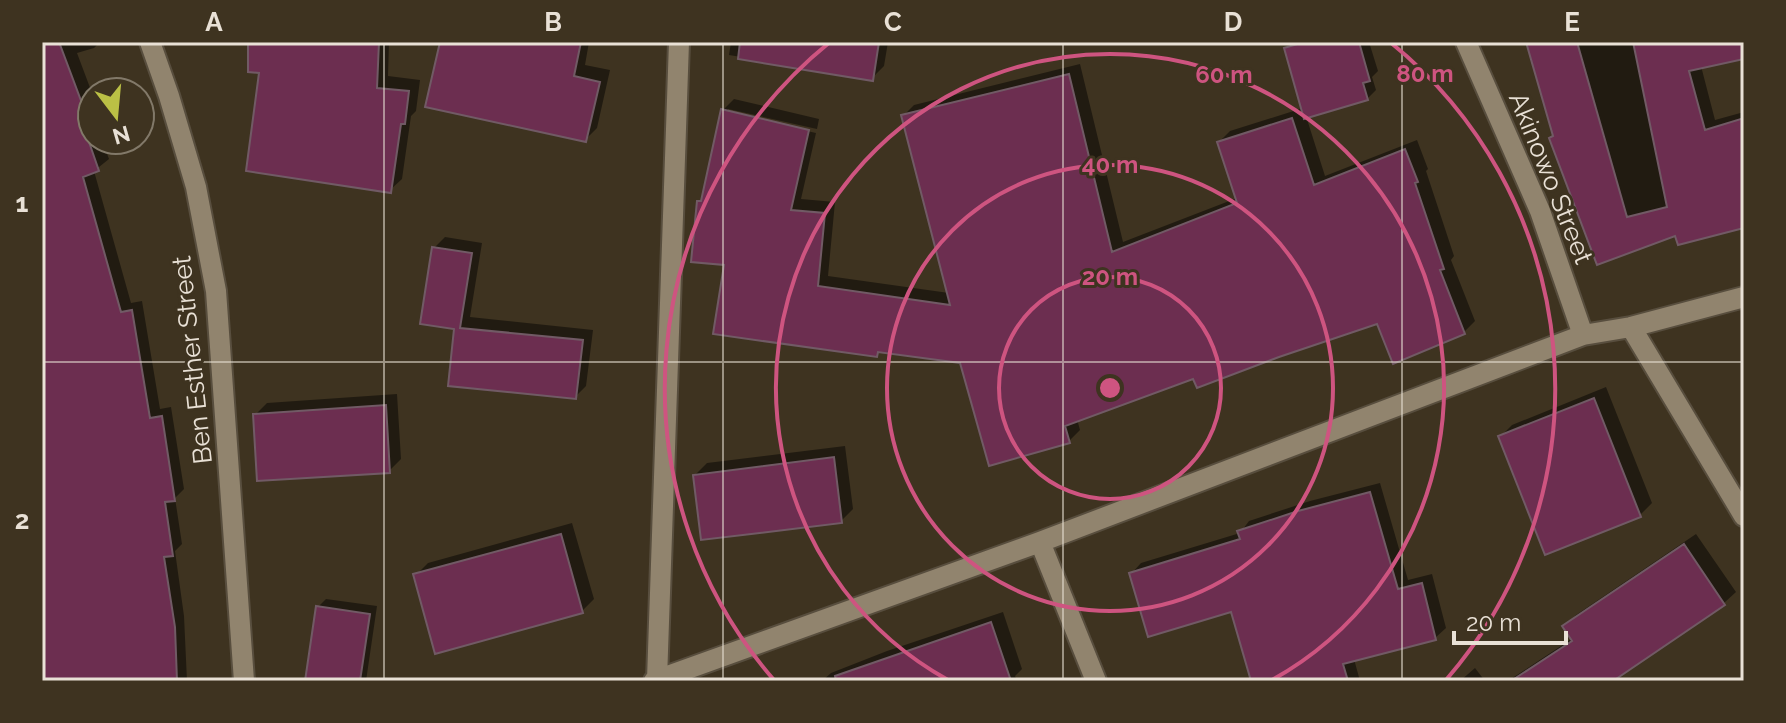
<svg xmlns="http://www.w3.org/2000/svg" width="1786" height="723" font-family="Raleway,sans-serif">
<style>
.shadow{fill:#0007}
.building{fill:#6c2e50;stroke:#715a65;stroke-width:2}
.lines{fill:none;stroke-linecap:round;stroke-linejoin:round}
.minor-casing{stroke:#584e3e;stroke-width:24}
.minor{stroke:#91846e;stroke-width:20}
.grid{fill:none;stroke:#e9e1d6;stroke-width:2;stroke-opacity:0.55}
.ring{fill:none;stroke:#ce5480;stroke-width:4}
.labels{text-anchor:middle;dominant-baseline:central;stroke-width:6;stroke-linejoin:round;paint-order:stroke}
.street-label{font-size:26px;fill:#e9e1d6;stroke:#3e3320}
.centre{fill:#ce5480;stroke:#3e3320;stroke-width:4}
.ring-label{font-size:24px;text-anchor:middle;font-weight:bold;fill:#ce5480;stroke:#3e3320;stroke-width:6;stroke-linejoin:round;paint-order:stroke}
.neatline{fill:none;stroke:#e9e1d6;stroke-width:3}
.grid-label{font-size:26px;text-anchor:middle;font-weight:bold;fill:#e9e1d6}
</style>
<rect width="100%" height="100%" fill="#3e3320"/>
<path class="shadow" d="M42,42h58l-6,6 -17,5 15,40v47h10l7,19 -15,12 37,132 11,-2 18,108 11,-2 13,82 -9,9 7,46 -7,7 9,65 3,65h-145z
M250,42h139l-1,34 32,4 -4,31 -5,5 -9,63 -12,11 -128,-119z
M441,42h148l-4,23 25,5 -13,58 -11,11z
M731,42h157l-4,24 -12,12 -143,-23z
M1293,42h76l9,29 -6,6 4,13 -9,9 -61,17 19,60 92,-36 11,29 -2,2 28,85 -3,4 24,61 -11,11 -86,-11 -184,55 -117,43 3,11 -11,11 -107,-79 -81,-12 -5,5 -150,-92 -27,-61 5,-5 19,-87 11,-11 85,20 -2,10 -89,-20v4l88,20 -15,66 34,3 -7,74 121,17 -46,-177 11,-11 166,-41 43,178 114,-44 -18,-56 11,-11 73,-23 -17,-60z
M1528,42h216v15l-43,9 14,54 29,-8v103l-67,18 -79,30 -43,-128z
M445,237l37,6 -12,74 123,13 -7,56 -11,11 -119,-69 -22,-80z
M1606,387l46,116 -12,12 -140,-78 12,-12z
M397,394l4,65 -12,12 -134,-56 12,-12z
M845,446l8,63 -12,12 -146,-46 12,-12z
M1380,483l28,97 24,-6 14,54 -11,10 -81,21 6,22h-87l-41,-72 -101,-35 10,-11 99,-30 9,-12 61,-20z
M572,523l22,76 -12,12 -166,-36 12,-12z
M1696,534l40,58 -12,11 -115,78h-101l65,-43 -8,-12 11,-11z
M326,599l51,7 -11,75h-59l11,-74z
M1003,612l19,57 -7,7 2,5h-195l9,-8 56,-22z
M1475,668l10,13h-25z"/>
<path class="building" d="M42,42h17l27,72 -6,2 19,55 -16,6 38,135 11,-2 18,108 12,-2 13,85 -10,1 8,54 -9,1 11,70 2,54h-135z
M248,42h131l-2,46 32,3 -4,33h-4l-10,69 -145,-22 13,-98 -11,-1z
M440,42h141l-7,34 26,6 -14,60 -161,-35z
M740,42h139l-6,39 -135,-22z
M1304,42h55l11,39 -7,2 5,17 -64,19 -20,-71z
M1526,42h51l50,175 40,-10 -34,-165h111v17l-55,12 16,59 39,-12v110l-66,17 -3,-9 -78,29 -48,-127 4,-2z
M1069,74l43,178 125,-49 -20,-61 75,-24 22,67 91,-36 13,33 -3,1 29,86 -4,1 25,64 -72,30 -16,-40 -98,33 -82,31 -4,-9 -128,47 5,17 -81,23 -29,-103 -82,-11 -1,5 -164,-23 11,-69 -33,-3 6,-61h4l20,-92 88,21 -18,80 34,3 -7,73 132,19 -49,-190z
M432,247l40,6 -12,75 123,12 -7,59 -128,-13 6,-57 -34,-5z
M1594,398l47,119 -96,38 -47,-119z
M386,405l4,68 -133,8 -4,-67z
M834,457l8,66 -141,17 -8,-65z
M1370,492l28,97 24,-6 14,57 -93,24 5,17h-97l-20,-69 -83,25 -19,-64 111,-34 -3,-8 61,-20z
M561,534l22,79 -148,41 -22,-80z
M1684,544l41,61 -112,76h-102l61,-40 -10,-15z
M316,606l54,8 -10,67h-55z
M991,622l20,59h-175l-1,-5z"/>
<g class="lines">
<defs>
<path id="minor" d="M150,42l19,54 27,91 20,104 28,390
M1466,42l74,169 43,124
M1631,327l113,189
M1040,542l56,139
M657,680l22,-638
M654,681l386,-139 543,-207 48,-8 113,-30"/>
</defs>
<use href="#minor" class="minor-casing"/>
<use href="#minor" class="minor"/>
</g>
<path class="grid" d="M384,42v639M723,42v639M1063,42v639M1402,42v639M42,362h1702"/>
<g class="ring">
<circle cx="1110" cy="388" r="111"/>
<circle cx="1110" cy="388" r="223"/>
<path d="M948 680A334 334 0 1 1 1272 680"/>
<path d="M774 680A445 445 0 0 1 830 42M1390 42A445 445 0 0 1 1446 680"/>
</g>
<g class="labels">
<g class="street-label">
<text transform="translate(1551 178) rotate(68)">Akinowo Street</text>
<text transform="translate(192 360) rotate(-96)">Ben Esther Street</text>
</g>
</g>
<circle cx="1110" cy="388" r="12" class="centre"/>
<g class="ring-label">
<text x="1425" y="82">80 m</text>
<text x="1224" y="83">60 m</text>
<text x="1110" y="173">40 m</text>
<text x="1110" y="285">20 m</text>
</g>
<rect width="1786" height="723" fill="none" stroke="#3e3320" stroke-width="88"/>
<g transform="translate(116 116) rotate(164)"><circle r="38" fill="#3e3320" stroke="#827969" stroke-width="2"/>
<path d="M0-6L14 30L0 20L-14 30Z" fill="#bbc045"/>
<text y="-12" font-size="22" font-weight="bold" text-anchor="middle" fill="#e9e1d6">N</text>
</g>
<path d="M1454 631v12h112v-12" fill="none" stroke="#e9e1d6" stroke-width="4"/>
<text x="1466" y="631" font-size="24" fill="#e9e1d6" stroke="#3e3320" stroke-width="6" paint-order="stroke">20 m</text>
<rect x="44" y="44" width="1698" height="635" class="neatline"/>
<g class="grid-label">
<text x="214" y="31">A</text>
<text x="553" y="31">B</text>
<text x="893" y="31">C</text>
<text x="1233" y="31">D</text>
<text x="1572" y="31">E</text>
<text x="22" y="212">1</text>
<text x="22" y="529">2</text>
</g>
</svg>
